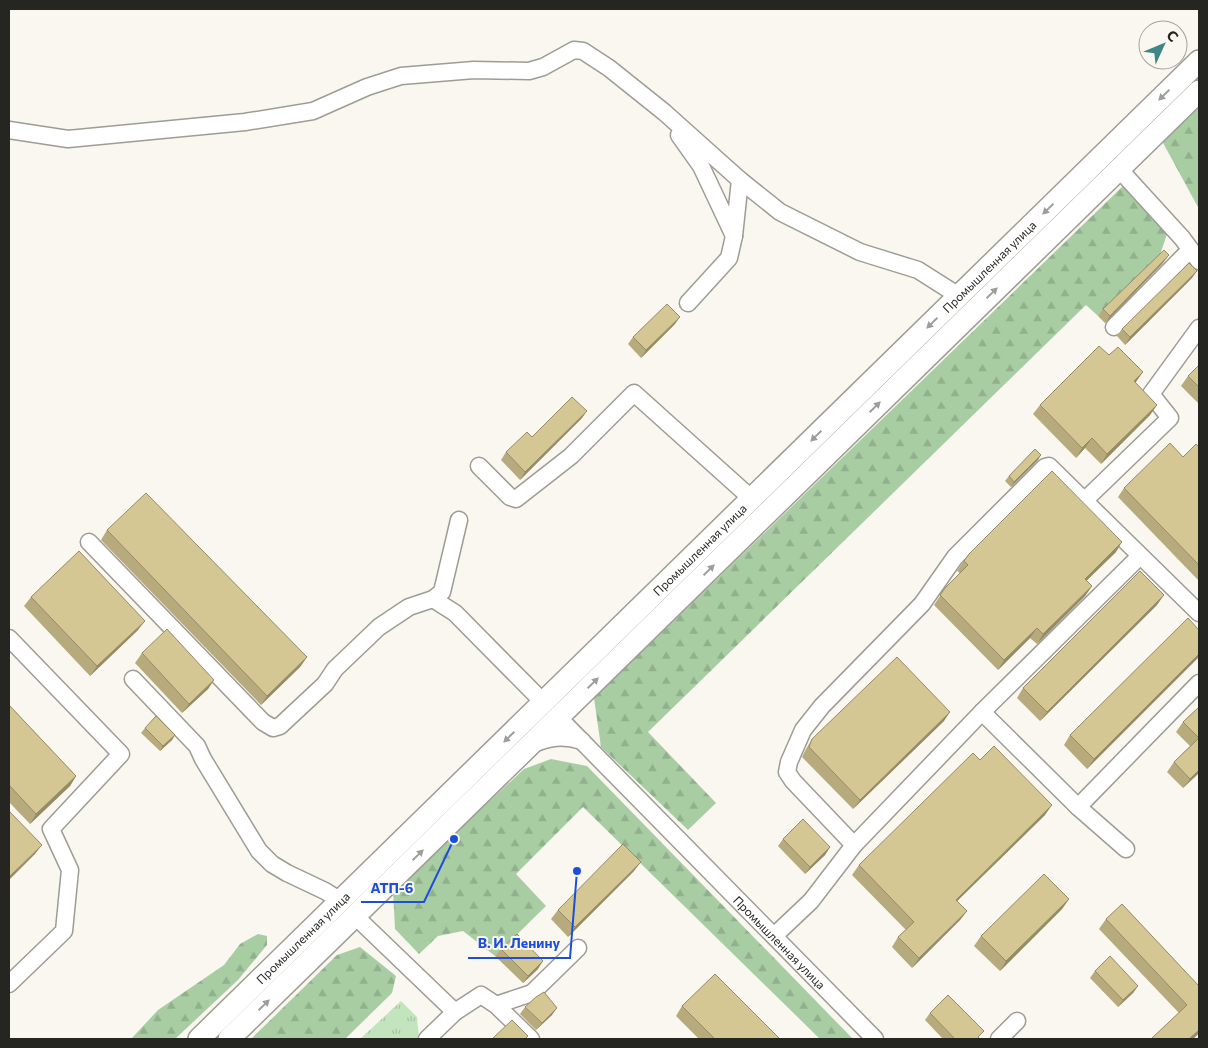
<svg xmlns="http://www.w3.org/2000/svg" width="1208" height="1048" font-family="Commissioner,sans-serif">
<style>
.grass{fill:url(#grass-tufts)}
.forest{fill:url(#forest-firs)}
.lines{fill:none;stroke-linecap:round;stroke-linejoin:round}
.minor-casing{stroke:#9e9c94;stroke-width:19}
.major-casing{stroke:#9e9c94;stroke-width:24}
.minor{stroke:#fff;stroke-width:16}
.major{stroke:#fff;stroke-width:21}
.wall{fill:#b7ab7e}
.shaded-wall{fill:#958b67}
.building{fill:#d5c793;stroke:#958b67}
.oneway{fill:#9d9d9b}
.labels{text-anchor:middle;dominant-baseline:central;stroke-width:4;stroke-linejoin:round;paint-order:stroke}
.street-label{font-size:12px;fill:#252521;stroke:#f9f7ef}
.leader{fill:none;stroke:#1d4ed8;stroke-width:2}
.callout-dot{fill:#1d4ed8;stroke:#f9f7ef;stroke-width:2}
.callout-label{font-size:14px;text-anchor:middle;font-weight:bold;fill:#1d4ed8;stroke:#f9f7ef;stroke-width:4;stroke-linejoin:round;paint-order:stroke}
</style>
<defs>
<pattern id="grass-tufts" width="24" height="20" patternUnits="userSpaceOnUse" patternTransform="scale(1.25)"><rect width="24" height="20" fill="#c3e5bd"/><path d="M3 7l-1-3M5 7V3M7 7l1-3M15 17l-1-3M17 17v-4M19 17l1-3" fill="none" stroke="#a7c4a2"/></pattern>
<pattern id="forest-firs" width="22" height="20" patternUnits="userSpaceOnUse" patternTransform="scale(1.25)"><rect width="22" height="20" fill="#a9cda3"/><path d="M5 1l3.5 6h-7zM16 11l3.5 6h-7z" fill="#91b08c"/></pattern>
</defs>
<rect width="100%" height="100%" fill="#f9f7ef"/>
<path class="grass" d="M401,1001l16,16 2,21 -59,1z"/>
<path class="forest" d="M1199,107v102l-37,-68z
M1123,186l45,45 -9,27 -61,58 -12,-11 -438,427 68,71 -28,27 -87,-83 -7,-49z
M551,759l36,7 266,273h-33l-237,-232 -67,67 30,32 -51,50 -32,-25 -25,5 -19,18 -24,-25 -2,-38 131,-122z
M258,934l9,2v9l-29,35 -63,59h-44l27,-29 66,-45 16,-21z
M360,947l36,29 -4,17 -47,46h-94l86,-84z"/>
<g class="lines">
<defs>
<g id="minor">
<path d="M9,130l59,9 177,-17 68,-11 54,-24 34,-11 73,-6 55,1 14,-4 31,-17 9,1 26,17 55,44 76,68 40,32 80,40 58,18 41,26"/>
<path d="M679,135l22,31 33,70 6,-56"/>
<path d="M1119,169l63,69 17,23"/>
<path d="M688,303l41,-45 5,-22"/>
<path d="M1114,327l76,-77"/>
<path d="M479,466l31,31 6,2 55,-43 63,-63 118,106"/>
<path d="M1084,501l86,-83 -19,-24 48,-66"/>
<path d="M89,542l174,180 10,6 7,-2 45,-42 10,-15 44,-42 30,-20 24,-8 9,-7 17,-72"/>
<path d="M433,599l22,14 89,90"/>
<path d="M9,638l112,116 -70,75 19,41 -6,61 -55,53"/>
<path d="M133,679l64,67 6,13 56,92 13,13 15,9 38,18 16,10"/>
<path d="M982,712l158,-156"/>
<path id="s1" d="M558,717l317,322"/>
<path d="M531,745c18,-8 32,-10 51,-4"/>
<path d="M1078,807l48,42"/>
<path d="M854,845l-61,-64 -6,-9 2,-10 14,-32 19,-24 100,-102 33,-47 90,-90 4,-1 150,147"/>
<path d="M355,916l100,96 -28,27"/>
<path d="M774,936l37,-35 43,-56 128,-133 96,95 121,-124"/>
<path d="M496,1005l36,-12 46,-45"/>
<path d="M455,1012l26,-17 15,10 35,34"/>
<path d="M999,1039l18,-18"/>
</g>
<g id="major">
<path id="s2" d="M199,1039l1000,-978"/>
<path d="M229,1039l970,-948"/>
</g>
</defs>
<use href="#minor" class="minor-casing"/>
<use href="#major" class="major-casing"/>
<use href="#minor" class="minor"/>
<use href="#major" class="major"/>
</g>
<path class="wall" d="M1163,263l-58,60 -7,-7 5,-7z
M1192,278l-67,67 -8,-9 5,-7z
M675,324l-34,34 -13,-14 5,-7z
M1199,365v39l-18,-18 7,-10z
M1135,383l22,22 -7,10 -49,49 -16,-16 -9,10 -43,-44 7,-9z
M582,418l-62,62 -19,-20 5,-8z
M1199,447v134l-81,-84 6,-9 59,-31z
M1038,460l-27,27 -6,-6 4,-5z
M107,530l200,127 -7,10 -39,38 -160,-165z
M1116,552l-30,29 6,5 -7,10 -48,48 -7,-6 -32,32 -64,-65 12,-18 14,-14 -3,-2 7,-10z
M31,597l107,33 -48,46 -66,-70z
M1157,605l-117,116 -23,-23 6,-10z
M1199,630l-112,139 -23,-24 6,-10z
M142,653l72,27 -6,9 -26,24 -47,-50z
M9,705l67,71 -6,10 -40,38 -21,-22z
M1199,707v66l-16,15 -16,-16 7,-10 16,-16 -14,-14 7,-10z
M944,721l-91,88 -51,-52 4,-8 6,-10z
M145,728l30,7 -3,5 -12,11 -19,-18z
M980,760l65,55 -88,86 10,10 -7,9 -48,48 -20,-21 6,-10 8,-7 -54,-55 7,-10z
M783,839l47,8 -5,8 -20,19 -27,-28z
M634,871l-66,66 -17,-18 7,-9z
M1069,899l-7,10 -62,62 -26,-25 7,-10z
M1106,919l93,67v47l-6,6h-42l28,-26 -80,-84z
M501,949l37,20 -15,14 -28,-27z
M1095,971l43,15 -5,7 -15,14 -28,-29z
M682,1006l98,33h-81l-23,-23z
M525,1007l27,8 -16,15 -16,-16z
M930,1013l50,26h-37l-18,-19z"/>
<path class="shaded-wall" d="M1169,255l-6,8 -58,60 5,-7z
M1197,271l-5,7 -67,67 5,-8z
M680,317l-5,7 -34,34 5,-8z
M1143,372l-7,10 -9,9 7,-10z
M1157,405l-7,10 -49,49 6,-10z
M587,411l-5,7 -62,62 5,-8z
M1092,438l-7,10 -9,10 6,-10z
M1041,455l-3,5 -27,27 3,-5z
M1122,542l-6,10 -38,37 7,-10z
M1092,586l-7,10 -48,48 6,-10z
M1164,595l-7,10 -117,116 7,-9z
M145,621l-7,9 -48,46 7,-10z
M1037,628l-7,10 -32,32 6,-10z
M1199,654v3l-112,112 7,-10z
M307,657l-7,10 -39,38 6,-9z
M214,680l-6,9 -26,24 7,-9z
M950,712l-6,9 -91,88 7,-9z
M175,735l-3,5 -12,11 3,-5z
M1199,770v3l-16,15 7,-9z
M76,776l-6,10 -40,38 6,-10z
M1052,805l-7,10 -96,94 7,-9z
M42,845l-7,9 -26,26v-3z
M830,847l-5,8 -20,19 5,-7z
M641,862l-7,9 -66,66 7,-10z
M1069,899l-7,10 -62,62 6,-10z
M967,911l-7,9 -48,48 7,-10z
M543,961l-5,8 -15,14 5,-7z
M1138,986l-5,7 -15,14 5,-7z
M557,1008l-5,7 -16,15 6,-7z
M1199,1030v3l-6,6h-4z"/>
<path class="building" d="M1164,250l5,5 -59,61 -7,-7z
M1189,263l8,8 -67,66 -8,-8z
M667,304l13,13 -34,33 -13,-13z
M1099,346l10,9 9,-8 25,25 -9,9 23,24 -50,49 -15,-16 -10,10 -42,-43z
M1199,365v22l-11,-11z
M572,397l15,14 -62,61 -19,-20 21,-20 5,5z
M1170,443l13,14 13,-13 3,3v118l-75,-77z
M1035,449l6,6 -27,27 -5,-6z
M1052,471l70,71 -37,37 7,7 -49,48 -6,-6 -33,32 -64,-65 6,-8 22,-22 -4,-4 5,-7z
M146,493l161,164 -40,39 -160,-166z
M79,551l66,70 -48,45 -66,-69z
M1140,571l24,24 -117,117 -24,-24z
M1188,618l11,12v24l-105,105 -24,-24z
M167,629l47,51 -25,24 -47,-51z
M897,657l53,55 -90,88 -51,-53 3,-8z
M9,705l67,71 -40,38 -27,-29z
M1199,707v63l-9,9 -16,-17 25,-24 -16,-16z
M156,716l19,19 -12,11 -18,-18z
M994,746l58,59 -96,95 11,11 -48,47 -21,-21 16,-15 -55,-57 114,-112 7,7z
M9,811l33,34 -33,32z
M803,819l27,28 -20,20 -27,-28z
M623,844l18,18 -66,65 -17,-17z
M1044,874l25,25 -63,62 -25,-25z
M1122,904l77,82v44l-10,9h-38l36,-34 -81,-86z
M517,934l26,27 -15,15 -27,-27z
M1110,956l28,30 -15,14 -28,-29z
M715,974l65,65h-65l-33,-33z
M544,992l13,16 -15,15 -17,-16 11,-10z
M948,995l36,36 -6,6 2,2h-25l-25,-26z
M512,1020l16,16 -3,3h-33z"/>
<defs><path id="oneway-solid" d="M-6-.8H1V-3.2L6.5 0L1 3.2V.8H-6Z" transform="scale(1.25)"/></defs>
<g class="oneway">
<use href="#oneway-solid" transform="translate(1164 95) rotate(136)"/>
<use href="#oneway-solid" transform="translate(1048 209) rotate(136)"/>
<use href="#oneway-solid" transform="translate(992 293) rotate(-44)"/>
<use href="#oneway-solid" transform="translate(932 323) rotate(136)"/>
<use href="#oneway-solid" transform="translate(875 407) rotate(-44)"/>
<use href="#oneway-solid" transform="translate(816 436) rotate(136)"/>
<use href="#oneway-solid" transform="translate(709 570) rotate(-44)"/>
<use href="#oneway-solid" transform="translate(593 683) rotate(-44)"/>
<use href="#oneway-solid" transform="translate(509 737) rotate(136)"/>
<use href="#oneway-solid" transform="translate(418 855) rotate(-44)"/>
<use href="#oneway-solid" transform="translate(264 1005) rotate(-44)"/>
</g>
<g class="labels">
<g class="street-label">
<text stroke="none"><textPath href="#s2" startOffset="1105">Промышленная улица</textPath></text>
<text stroke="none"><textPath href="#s2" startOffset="700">Промышленная улица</textPath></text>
<text stroke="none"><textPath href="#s2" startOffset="145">Промышленная улица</textPath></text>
<text stroke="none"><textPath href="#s1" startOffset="316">Промышленная улица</textPath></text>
</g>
</g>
<path class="leader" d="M454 839L424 902H361M577 871L570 958H468"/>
<g class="callout-dot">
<circle cx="454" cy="839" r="5"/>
<circle cx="577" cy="871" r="5"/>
</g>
<g class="callout-label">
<text x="392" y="893">АТП-6</text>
<text x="519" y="948">В. И. Ленину</text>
</g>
<rect width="1208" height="1048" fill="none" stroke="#252521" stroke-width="20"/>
<g transform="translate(1163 45) rotate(46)"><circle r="24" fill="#f9f7ef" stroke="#a4a39d"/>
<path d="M0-4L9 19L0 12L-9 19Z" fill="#3e8687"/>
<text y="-8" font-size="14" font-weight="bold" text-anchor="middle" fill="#252521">С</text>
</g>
</svg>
